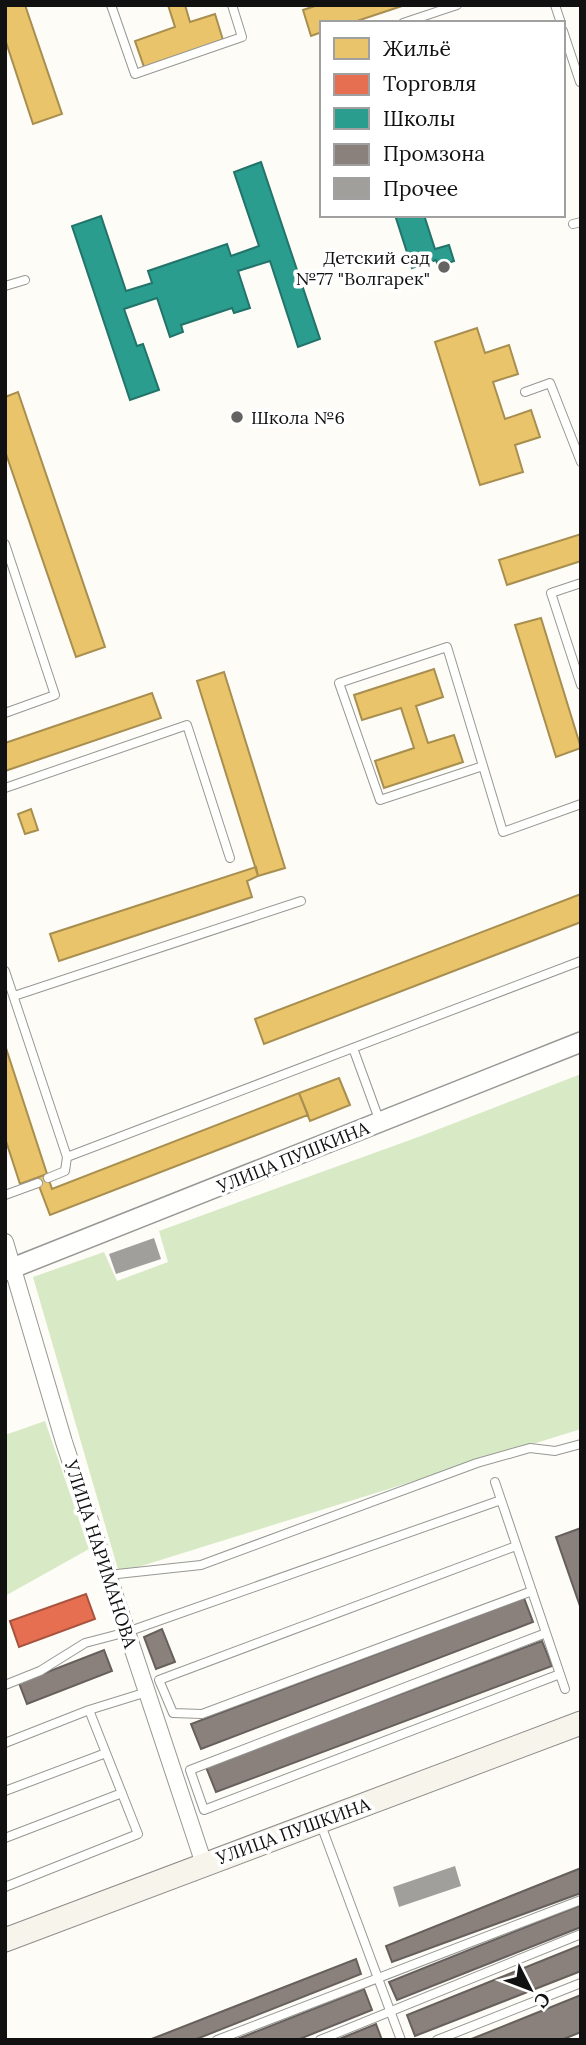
<svg xmlns="http://www.w3.org/2000/svg" width="586" height="2045" font-family="Lora,serif">
<style>
.forest{fill:#d8eac5}
.homes{fill:#e9c46a;stroke:#a88e4f;stroke-width:2}
.shops{fill:#e76f51;stroke:#a7533e;stroke-width:2}
.schools{fill:#2a9d8f;stroke:#227369;stroke-width:2}
.industry{fill:#8a817c;stroke:#665f5c;stroke-width:2}
.building{fill:#a19f9c}
.lines{fill:none;stroke-linecap:round;stroke-linejoin:round}
.service-casing{stroke:#979795;stroke-width:10}
.minor-casing{stroke:#979795;stroke-width:18}
.tertiary-casing{stroke:#979795;stroke-width:22}
.secondary-casing{stroke:#8e8d8b;stroke-width:25}
.service{stroke:#fffffe;stroke-width:8}
.minor{stroke:#fffffe;stroke-width:16}
.tertiary{stroke:#fffffe;stroke-width:19}
.secondary{stroke:#f6f4eb;stroke-width:23}
.poi-dot{fill:#646362;stroke:#fff;stroke-width:2.5}
.labels{text-anchor:middle;dominant-baseline:central;stroke-width:7;stroke-linejoin:round;paint-order:stroke}
.poi-label{font-size:18px;fill:#111;stroke:#fff;text-anchor:end}
.street-label{font-size:18px;fill:#111;stroke:#fff}
</style>
<rect width="100%" height="100%" fill="#fdfcf7"/>
<path class="forest" d="M581,1074v355l-462,144 -86,-296 71,-25 13,29 51,-19 -9,-31 262,-95z
M45,1421l44,128 -84,47v-161z"/>
<path class="homes" d="M5,5h20l37,109 -29,10 -28,-85z
M168,5h17l5,17 25,-8 8,26 -79,27 -9,-26 40,-14z
M318,5h87l-54,18h-29v9l-11,4 -8,-26z
M477,328l8,25 24,-8 9,29 -25,8 12,37 26,-9 9,27 -25,8 8,27 -43,13 -45,-143z
M18,392l87,255 -29,10 -71,-206v-54z
M581,534v27l-74,24 -8,-25z
M541,618l40,130 -25,9 -41,-132z
M434,669l9,28 -27,9 12,37 26,-8 9,27 -79,26 -9,-27 39,-13 -13,-40 -39,12 -8,-25z
M224,672l61,196 -27,8 -61,-195z
M152,693l9,25 -156,53v-28z
M31,809l7,21 -13,4 -7,-20z
M256,867l2,9 -11,5 5,16 -193,64 -9,-27z
M581,894v28l-317,122 -9,-25z
M5,1045l42,129 -27,10 -15,-46z
M339,1078l11,27 -40,16 -11,-28z
M299,1093l9,22 -258,100 -14,-37 11,-4 5,15z"/>
<path class="shops" d="M86,1594l9,25 -76,28 -9,-26z"/>
<path class="schools" d="M261,162l59,177 -22,8 -28,-86 -32,10 12,37 -16,5 -2,-5 -51,17 2,7 -13,5 -13,-39 -33,11 13,37 6,-2 16,46 -29,10 -58,-174 29,-10 25,75 26,-8 -4,-12 79,-27 4,12 28,-10 -25,-74z
M395,215h29l11,34 14,-4 5,16 -16,5 -2,-6 -24,8z"/>
<path class="industry" d="M581,1528v81l-25,-72z
M524,1598l9,24 -332,127 -10,-25z
M162,1629l13,33 -19,7 -12,-32z
M542,1641l10,25 -336,126 -10,-25z
M104,1650l8,21 -85,33 -8,-21z
M581,1868v25l-189,69 -6,-16z
M581,1905v22l-184,73 -8,-18z
M581,1945v26l-166,65 -8,-21z
M356,1959l5,15 -167,66h-45z
M364,1989l8,21 -75,30h-62z
M581,1995v37l-20,8h-92z
M376,2024l6,16h-45z"/>
<path class="building" d="M154,1238l7,21 -45,15 -7,-20z
M455,1866l6,20 -62,21 -6,-20z"/>
<g class="lines">
<defs>
<path id="service" d="M111,5l24,69 107,-37 -10,-32
M555,5l6,18
M403,23l54,-18
M563,31l17,51
M573,224l8,-2
M5,286l20,-6
M525,392l25,-9 31,79
M5,544l50,151 -50,18
M581,583l-30,10 30,92
M483,766l-103,34 -41,-117 108,-36 56,185 78,-28
M5,788l182,-63 43,133
M5,971l62,186
M14,996l287,-95
M353,1048l27,74
M48,1178l17,-7 2,-14 514,-196
M5,1195l33,-12
M495,1482l70,207
M516,1546l-357,134 14,33 29,1 330,-123
M108,1575l93,-10 276,-102 53,-15 25,3 26,-7
M546,1633l-356,137 14,40 356,-136
M5,1685l35,-14 45,-28 42,-11 374,-132
M5,1743l84,-33 58,-18
M5,1791l101,-38
M321,1825l80,215
M5,1838l117,-45
M5,1887l133,-53 -49,-124
M217,2040l364,-140
M320,2040l261,-106
M437,2040l144,-57"/>
<path id="minor" d="M5,1242l59,200 140,422"/>
<path id="tertiary" d="M5,1271l576,-229"/>
<path id="secondary" d="M5,1940l576,-217"/>
</defs>
<use href="#service" class="service-casing"/>
<use href="#minor" class="minor-casing"/>
<use href="#tertiary" class="tertiary-casing"/>
<use href="#secondary" class="secondary-casing"/>
<use href="#service" class="service"/>
<use href="#minor" class="minor"/>
<use href="#tertiary" class="tertiary"/>
<use href="#secondary" class="secondary"/>
</g>
<g class="poi-dot">
<circle cx="444" cy="267" r="7"/>
<circle cx="237" cy="417" r="7"/>
</g>
<g class="labels">
<g class="poi-label">
<text x="430" y="257">Детский сад<tspan x="430" dy="21">№77 "Волгарек"</tspan></text>
<text x="251" y="417" text-anchor="start">Школа №6</text>
</g>
<g class="street-label">
<text transform="translate(293 1157) rotate(-22)">УЛИЦА ПУШКИНА</text>
<text transform="translate(101 1554) rotate(72)">УЛИЦА НАРИМАНОВА</text>
<text transform="translate(293 1831) rotate(-20)">УЛИЦА ПУШКИНА</text>
</g>
</g>
<rect width="586" height="2045" fill="none" stroke="#111111" stroke-width="14"/>
<rect x="320" y="21" width="245" height="196" fill="#ffffff" stroke="#a0a0a0" stroke-width="2"/>
<rect x="334" y="38" width="35" height="21" fill="#e9c46a" stroke="#a0a0a0" stroke-width="2"/>
<text x="383" y="56" font-size="21" fill="#111111">Жильё</text>
<rect x="334" y="74" width="35" height="21" fill="#e76f51" stroke="#a0a0a0" stroke-width="2"/>
<text x="383" y="91" font-size="21" fill="#111111">Торговля</text>
<rect x="334" y="108" width="35" height="21" fill="#2a9d8f" stroke="#a0a0a0" stroke-width="2"/>
<text x="383" y="126" font-size="21" fill="#111111">Школы</text>
<rect x="334" y="144" width="35" height="21" fill="#8a817c" stroke="#a0a0a0" stroke-width="2"/>
<text x="383" y="161" font-size="21" fill="#111111">Промзона</text>
<rect x="334" y="178" width="35" height="21" fill="#a19f9c" stroke="#a0a0a0" stroke-width="2"/>
<text x="383" y="196" font-size="21" fill="#111111">Прочее</text>
<g transform="translate(530 1989) rotate(132)" stroke="#ffffff" stroke-width="5" paint-order="stroke">
<path d="M0-5L12 26L0 18L-12 26Z" fill="#111111"/>
<text y="-10" font-size="19" font-weight="bold" text-anchor="middle" fill="#111111">С</text>
</g>
</svg>
